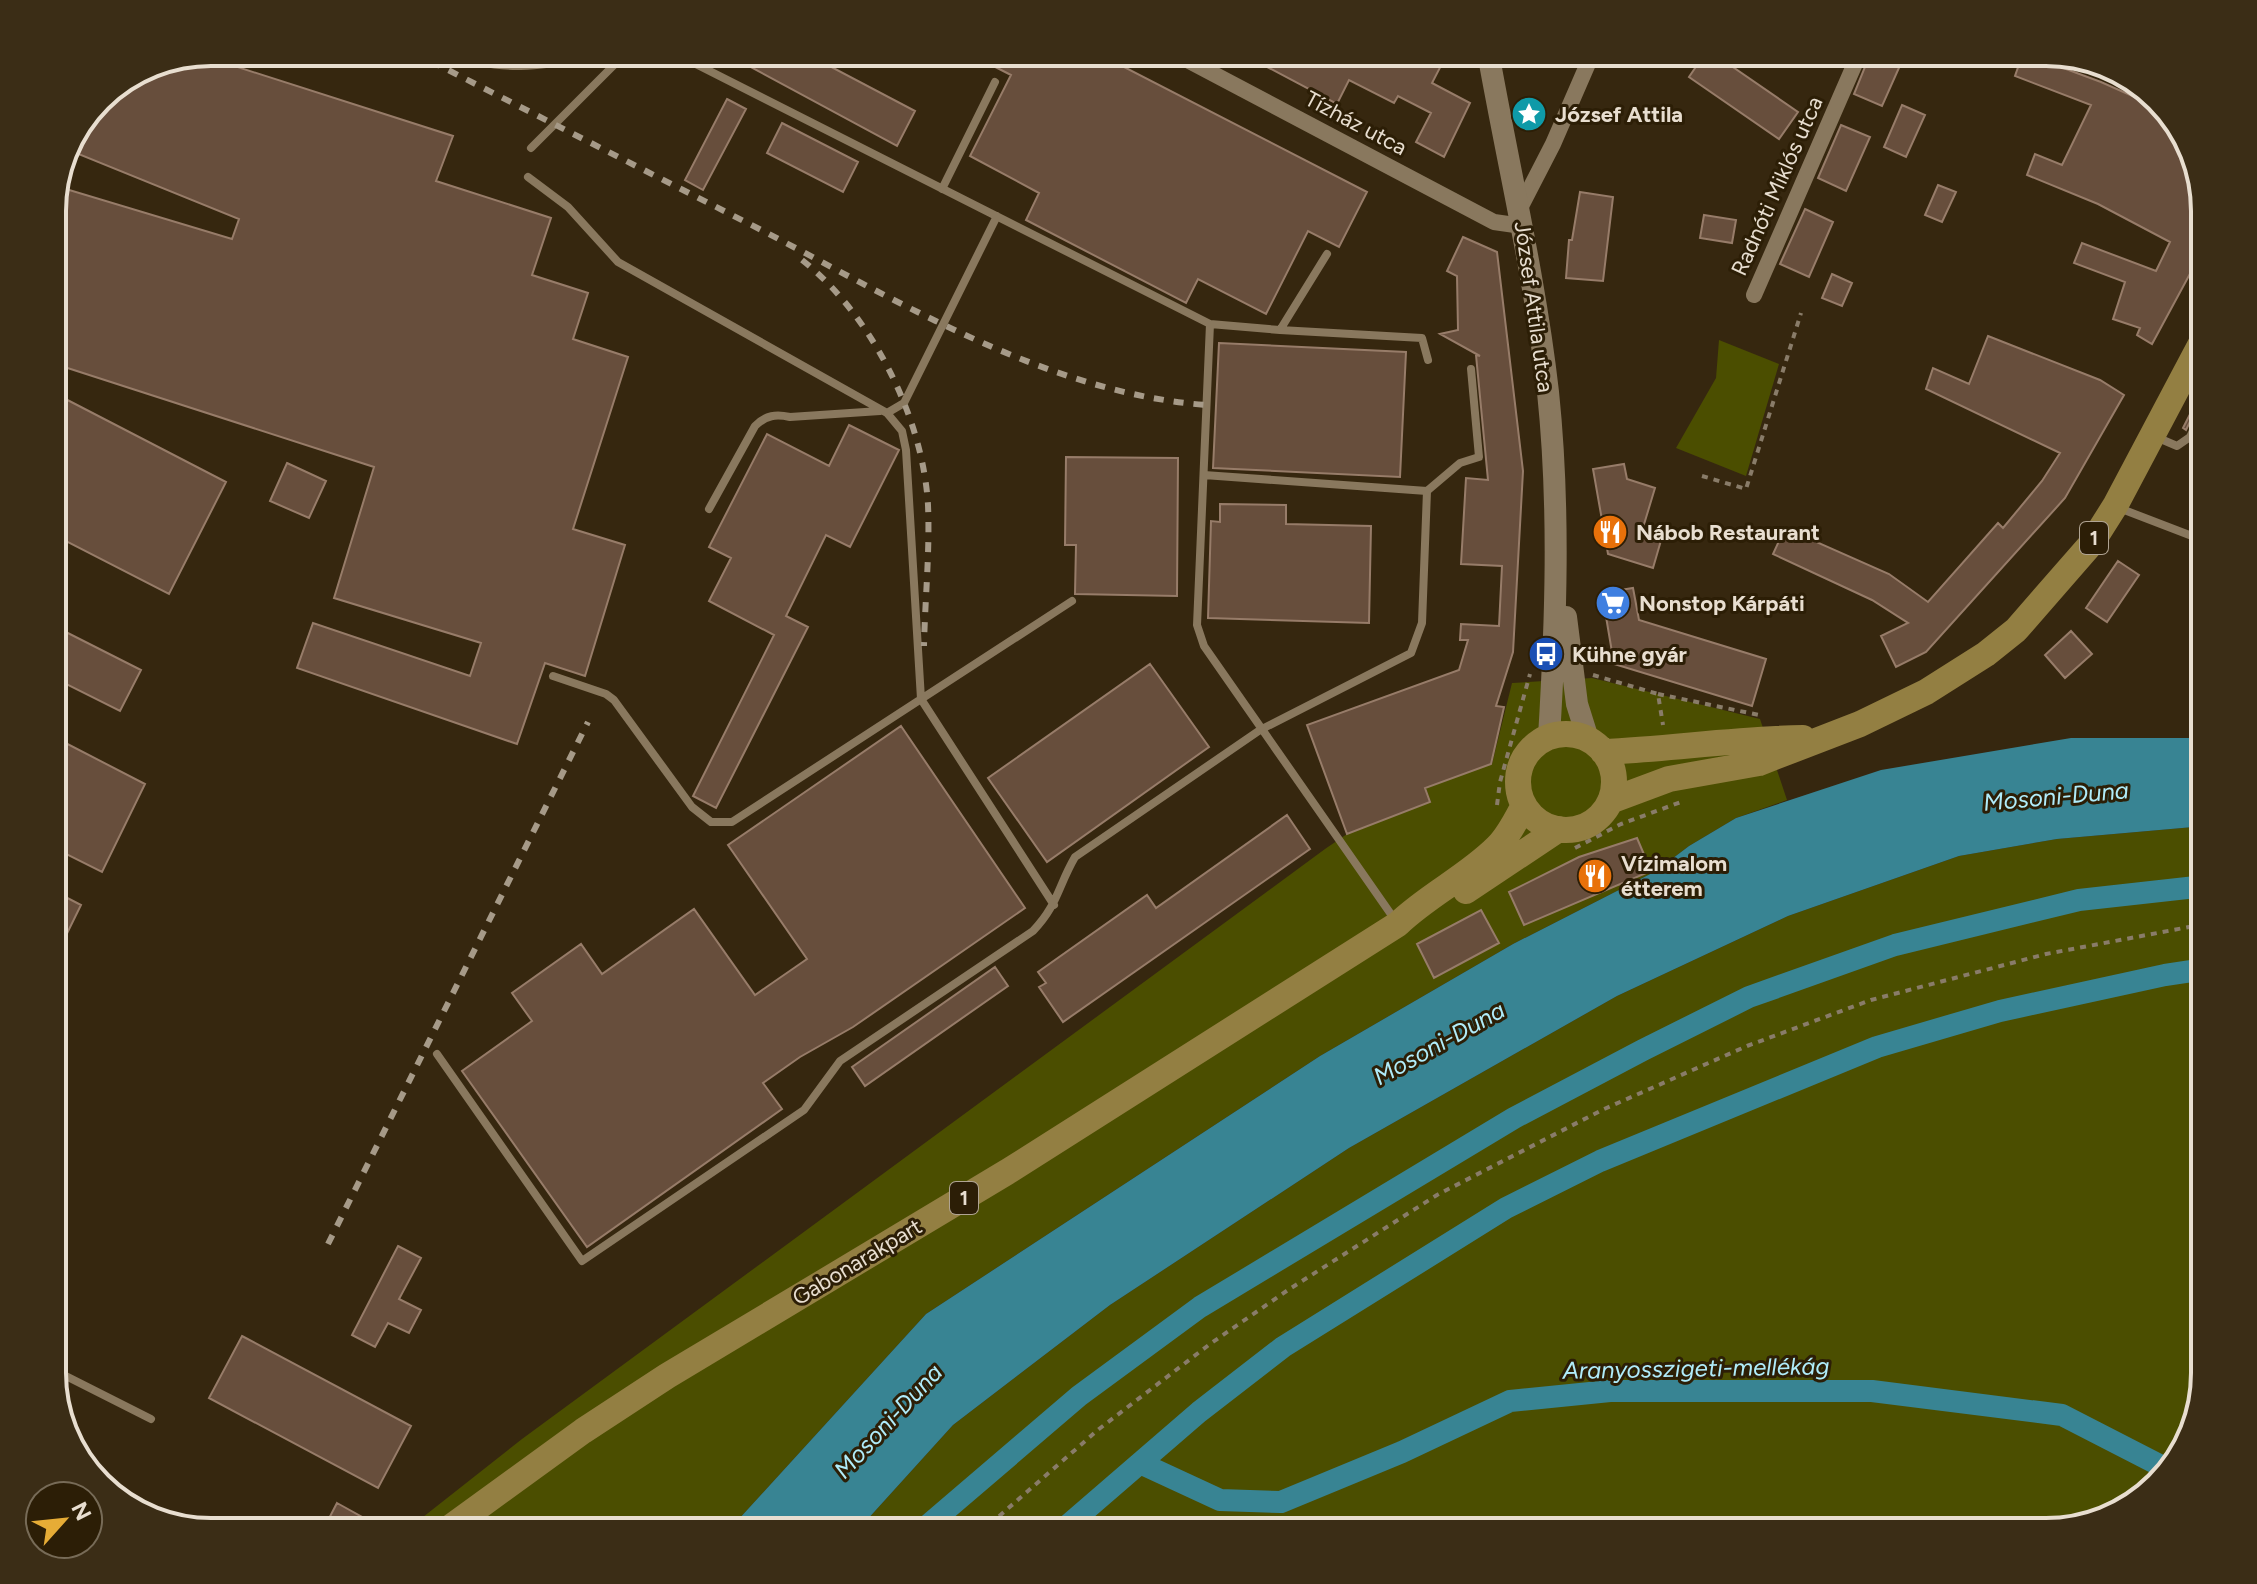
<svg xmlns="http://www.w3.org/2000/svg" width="2257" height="1584" font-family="Figtree,sans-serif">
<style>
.green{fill:#4b4e00}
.water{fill:#388493}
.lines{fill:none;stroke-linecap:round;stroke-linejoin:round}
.canal{stroke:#388493;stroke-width:22}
.building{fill:#674e3c;stroke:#977c69;stroke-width:2}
.path{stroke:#897c69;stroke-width:4;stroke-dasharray:6 6;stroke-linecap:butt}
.service{stroke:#89785e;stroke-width:8}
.minor{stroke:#89785e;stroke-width:16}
.tertiary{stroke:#89785e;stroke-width:22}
.primary{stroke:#937f42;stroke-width:26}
.rail{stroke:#a69a88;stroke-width:6;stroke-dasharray:10 10;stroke-linecap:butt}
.labels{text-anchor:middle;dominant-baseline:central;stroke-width:6;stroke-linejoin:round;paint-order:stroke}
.shield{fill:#2c1e06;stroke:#b0a493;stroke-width:2}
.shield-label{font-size:20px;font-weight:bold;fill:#e8ded0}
.poi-label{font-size:22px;font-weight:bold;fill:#e8ded0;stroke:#2c1e06;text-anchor:start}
.street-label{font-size:22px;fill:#e8ded0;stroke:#2c1e06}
.water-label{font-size:24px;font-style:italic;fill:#b0ecfa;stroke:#2c1e06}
.rim{fill:none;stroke:#e8ded0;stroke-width:4}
</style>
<rect width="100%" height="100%" fill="#36270f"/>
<path class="green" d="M1719,340l60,24 -33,112 -70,-28 40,-70z
M1592,678l168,41 27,81 -51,18 -47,28 -33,25 -143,73 -193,112 -394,258 -199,218h-323l118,-93 803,-590 22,-15 84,-32 -5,-14 66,-24 20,-81z
M2205,826v547l-33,96 -55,46 -71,17h-1190l97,-107 157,-120 239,-157 268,-152 171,-80 171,-60 98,-17z"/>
<path class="water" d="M2071,738h134v88l-148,13 -98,17 -171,60 -171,80 -268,152 -239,157 -157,120 -97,107h-129l199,-218 394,-258 193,-112 143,-73 33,-25 47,-28 145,-48z"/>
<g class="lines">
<path class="canal" d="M1140,1463l80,37 61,2 121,-50 108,-51 100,-10h262l190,24 109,56
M920,1532l159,-136 121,-89 314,-189 129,-68 106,-53 146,-52 184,-45 126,-14
M1060,1532l139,-120 84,-65 223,-139 94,-47 277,-114 123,-36 165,-36 40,-6"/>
</g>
<path class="building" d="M211,52h19l-5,11 228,73 -17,45 115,37 -19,57 56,18 -15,46 55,18 -55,172 52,16 -40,131 -40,-13 -28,81 -220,-76 16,-45 157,53 11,-33 -147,-45 40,-131 -322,-104v-163l4,-14 176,53 7,-20 -173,-70 2,-8 38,-49 45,-28z
M723,52h80l112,59 -18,35z
M966,52h129l272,140 -28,55 -31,-16 -42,83 -68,-35 -12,24 -160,-83 13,-27 -69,-37 41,-81z
M1239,52h209l-16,31 38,20 -26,54 -28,-15 15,-29 -33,-17 -4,7 -45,-23 -12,24z
M1706,52h5l87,60 -19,27 -90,-62z
M1906,52l-24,54 -28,-12 17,-42z
M2023,53l78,29 63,28 24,30 17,71v35l-53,98 -15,-9 3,-7 -27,-9 12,-37 -51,-19 8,-20 74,28 14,-29 -72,-38 -71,-29 8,-21 27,11 29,-60 -76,-29z
M727,99l19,10 -43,81 -18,-10z
M1902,105l23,10 -19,42 -22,-10z
M782,123l76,39 -15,30 -76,-39z
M1841,125l29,12 -24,54 -28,-13z
M1938,185l18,7 -14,30 -17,-7z
M1580,192l33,5 -10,84 -37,-3 3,-38h3z
M1805,209l28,13 -24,55 -29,-13z
M1704,215l32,5 -4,23 -32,-5z
M1463,237l34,15 26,219 -10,181 -17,54 8,1 -13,57 -66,24 5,14 -83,32 -40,-109 152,-55 9,-30h-8l1,-16 38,2 3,-60 -41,-2 5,-86 22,2 -12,-125 4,1 -40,-22 18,-4 -1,-54 -10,-5z
M1832,274l20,9 -10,23 -20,-8z
M1988,336l112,44 24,15 -59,103 -139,154 -30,15 -15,-31 27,-13 -36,-23 -99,-46 12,-26 104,46 39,28 70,-79 5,5 39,-47 18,-28 -134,-64 7,-21 36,16z
M1219,343l187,9 -6,125 -187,-9z
M2205,385v14l-6,4 -13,27 -3,-2z
M52,392l174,90 -57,112 -117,-60z
M849,425l50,25 -49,97 -24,-12 -40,81 22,11 -92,181 -23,-12 81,-161 -65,-34 22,-43 -22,-11 58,-113 62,32z
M1066,457l112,1 -1,138 -102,-2 1,-49h-11z
M287,463l39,18 -17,37 -39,-17z
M1624,464l3,15 28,9 -13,43 20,6 -9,31 -45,-14 -15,-85z
M1220,504l66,1v19l85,2 -2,97 -161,-5 3,-97 9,1z
M2118,561l21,14 -32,47 -21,-14z
M1633,588l6,32 127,39 -14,47 -138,-42 -12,-71z
M52,625l89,45 -21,41 -68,-34z
M2071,631l21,23 -27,24 -20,-23z
M1150,664l59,83 -162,115 -59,-84z
M901,726l124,182 -172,119 -53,30 -37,26 19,26 -195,138 -125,-176 70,-50 -20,-28 69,-49 21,30 92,-65 61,86 52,-36 -79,-114z
M52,736l93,48 -43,88 -50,-25z
M1287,815l23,34 -247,173 -24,-35 7,-4 -8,-11 109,-77 9,13z
M1637,838l14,33 -127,54 -15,-33 70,-35z
M52,890l29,15 -29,59z
M1481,910l18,33 -65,35 -17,-34z
M995,967l13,19 -143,100 -13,-19z
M398,1246l23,12 -22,41 22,11 -12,23 -21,-10 -13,24 -23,-12z
M242,1336l169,90 -33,62 -169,-90z
M337,1503l25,14 -8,15h-32z"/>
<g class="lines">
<path class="path" d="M1702,476l44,13 55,-176
M1593,675l65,19 5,31
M1658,694l101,21
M1497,805l3,-23 30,-108
M1575,848l46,-24 60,-22
M981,1532l118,-103 111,-85 78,-54 149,-95 165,-85 145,-64 124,-46 175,-46 159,-30"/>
<path class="service" d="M454,52c51,27 113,8 168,0
M672,52l538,272 70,6 47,-76
M531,148l95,-95
M528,177l40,30 50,55 269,151
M942,189l53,-107
M997,216l-93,187 -17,10 15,18 4,19 15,249 133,206
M1210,324l-13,301 7,21 191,274
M1280,330l142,8 6,22
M2156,437l21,9 13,-9 15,-31
M2190,437l15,16
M1427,491l33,-28 19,-6 -8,-88
M2119,508l86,33
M709,509l46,-83c11,-11 21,-12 35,-9l90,-6
M553,676l53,18 8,6 78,107 19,15h21l340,-221
M437,1054l145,207 222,-151 36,-49 193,-130c25,-26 25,-45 42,-74l185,-127 151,-77 11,-30 5,-132 -223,-16
M52,1369l99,50"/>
<path class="minor" d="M1172,52l322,170 28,4
M1520,208l33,-64 40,-92
M1754,295l106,-243"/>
<path class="tertiary" d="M1488,52c20,113 47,225 60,340 12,115 8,230 1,345
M1566,617l11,87 11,35"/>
<path class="primary" d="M1518 782a48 48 0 1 1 96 0a48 48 0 1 1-96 0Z
M1603,752c67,-3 133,-13 200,-14
M1610,801l59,-22 90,-16 101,-39 66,-32 60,-38 30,-24 75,-86 24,-38 90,-170
M1466,891l93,-62
M444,1532l139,-101 84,-55 340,-204 391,-248c30,-29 69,-47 99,-77 12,-12 19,-27 27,-42"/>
<path class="rail" d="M413,52c119,61 237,121 356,182 136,71 281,159 437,171
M802,260c69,54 121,157 126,245 2,46 -3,94 -4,141
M328,1244l260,-522"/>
</g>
<defs>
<symbol id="sight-disc" viewBox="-11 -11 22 22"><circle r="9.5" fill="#0f9aa8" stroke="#2c1e06"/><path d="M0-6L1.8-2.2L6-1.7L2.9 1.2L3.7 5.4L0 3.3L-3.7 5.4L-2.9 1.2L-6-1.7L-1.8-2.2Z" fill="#fff"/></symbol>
<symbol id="restaurant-disc" viewBox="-11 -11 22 22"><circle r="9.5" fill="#e8710a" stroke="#2c1e06"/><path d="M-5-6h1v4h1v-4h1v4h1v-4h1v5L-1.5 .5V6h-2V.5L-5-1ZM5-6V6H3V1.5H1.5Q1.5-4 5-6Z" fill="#fff"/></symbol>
<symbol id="supermarket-disc" viewBox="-11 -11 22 22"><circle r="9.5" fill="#3f7fe0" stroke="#2c1e06"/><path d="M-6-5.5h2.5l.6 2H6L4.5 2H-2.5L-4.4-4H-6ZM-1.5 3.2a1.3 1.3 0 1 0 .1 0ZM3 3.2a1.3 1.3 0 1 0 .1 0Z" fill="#fff"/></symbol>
<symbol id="bus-disc" viewBox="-11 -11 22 22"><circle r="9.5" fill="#1a4fb4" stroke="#2c1e06"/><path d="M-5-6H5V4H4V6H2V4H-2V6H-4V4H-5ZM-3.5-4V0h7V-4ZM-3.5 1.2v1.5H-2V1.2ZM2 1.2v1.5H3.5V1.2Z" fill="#fff"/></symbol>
</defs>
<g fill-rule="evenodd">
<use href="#sight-disc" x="1509" y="94" width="40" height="40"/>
<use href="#restaurant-disc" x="1590" y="512" width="40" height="40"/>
<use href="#supermarket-disc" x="1593" y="583" width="40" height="40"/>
<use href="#bus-disc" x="1526" y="634" width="40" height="40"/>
<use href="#restaurant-disc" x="1575" y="856" width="40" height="40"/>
</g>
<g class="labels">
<g class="shield">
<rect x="2080" y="522" width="28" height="32" rx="6"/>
<rect x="950" y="1182" width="28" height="32" rx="6"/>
</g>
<g class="shield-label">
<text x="2094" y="538">1</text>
<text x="964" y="1198">1</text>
</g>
<g class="poi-label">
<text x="1555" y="114">József Attila</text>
<text x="1636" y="532">Nábob Restaurant</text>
<text x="1639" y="603">Nonstop Kárpáti</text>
<text x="1572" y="654">Kühne gyár</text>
<text x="1621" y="863">Vízimalom<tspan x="1621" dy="25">étterem</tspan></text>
</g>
<g class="street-label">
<text transform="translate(1356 123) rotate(28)">Tízház utca</text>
<text transform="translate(1777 186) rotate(-66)">Radnóti Miklós utca</text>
<text transform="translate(1534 307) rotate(82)">József Attila utca</text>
<text transform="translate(857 1262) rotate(-31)">Gabonarakpart</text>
</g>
<g class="water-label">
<text transform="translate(2056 796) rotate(-5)">Mosoni-Duna</text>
<text transform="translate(1439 1043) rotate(-29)">Mosoni-Duna</text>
<text transform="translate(1696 1368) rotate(-1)">Aranyosszigeti-mellékág</text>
<text transform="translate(888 1421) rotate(-47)">Mosoni-Duna</text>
</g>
</g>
<path d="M0 0H2257V1584H0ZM211 66H2046A145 145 0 0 1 2191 211V1373A145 145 0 0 1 2046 1518H211A145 145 0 0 1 66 1373V211A145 145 0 0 1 211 66Z" fill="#3b2d16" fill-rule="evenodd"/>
<path class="rim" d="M211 66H2046A145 145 0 0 1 2191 211V1373A145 145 0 0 1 2046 1518H211A145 145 0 0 1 66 1373V211A145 145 0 0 1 211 66Z"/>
<g transform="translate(64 1520) rotate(63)"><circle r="38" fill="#2c1e06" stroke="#776b57" stroke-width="2"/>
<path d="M0-6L14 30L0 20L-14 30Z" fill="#e6ac36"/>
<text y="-12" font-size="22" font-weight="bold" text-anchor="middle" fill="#e8ded0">N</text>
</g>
</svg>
